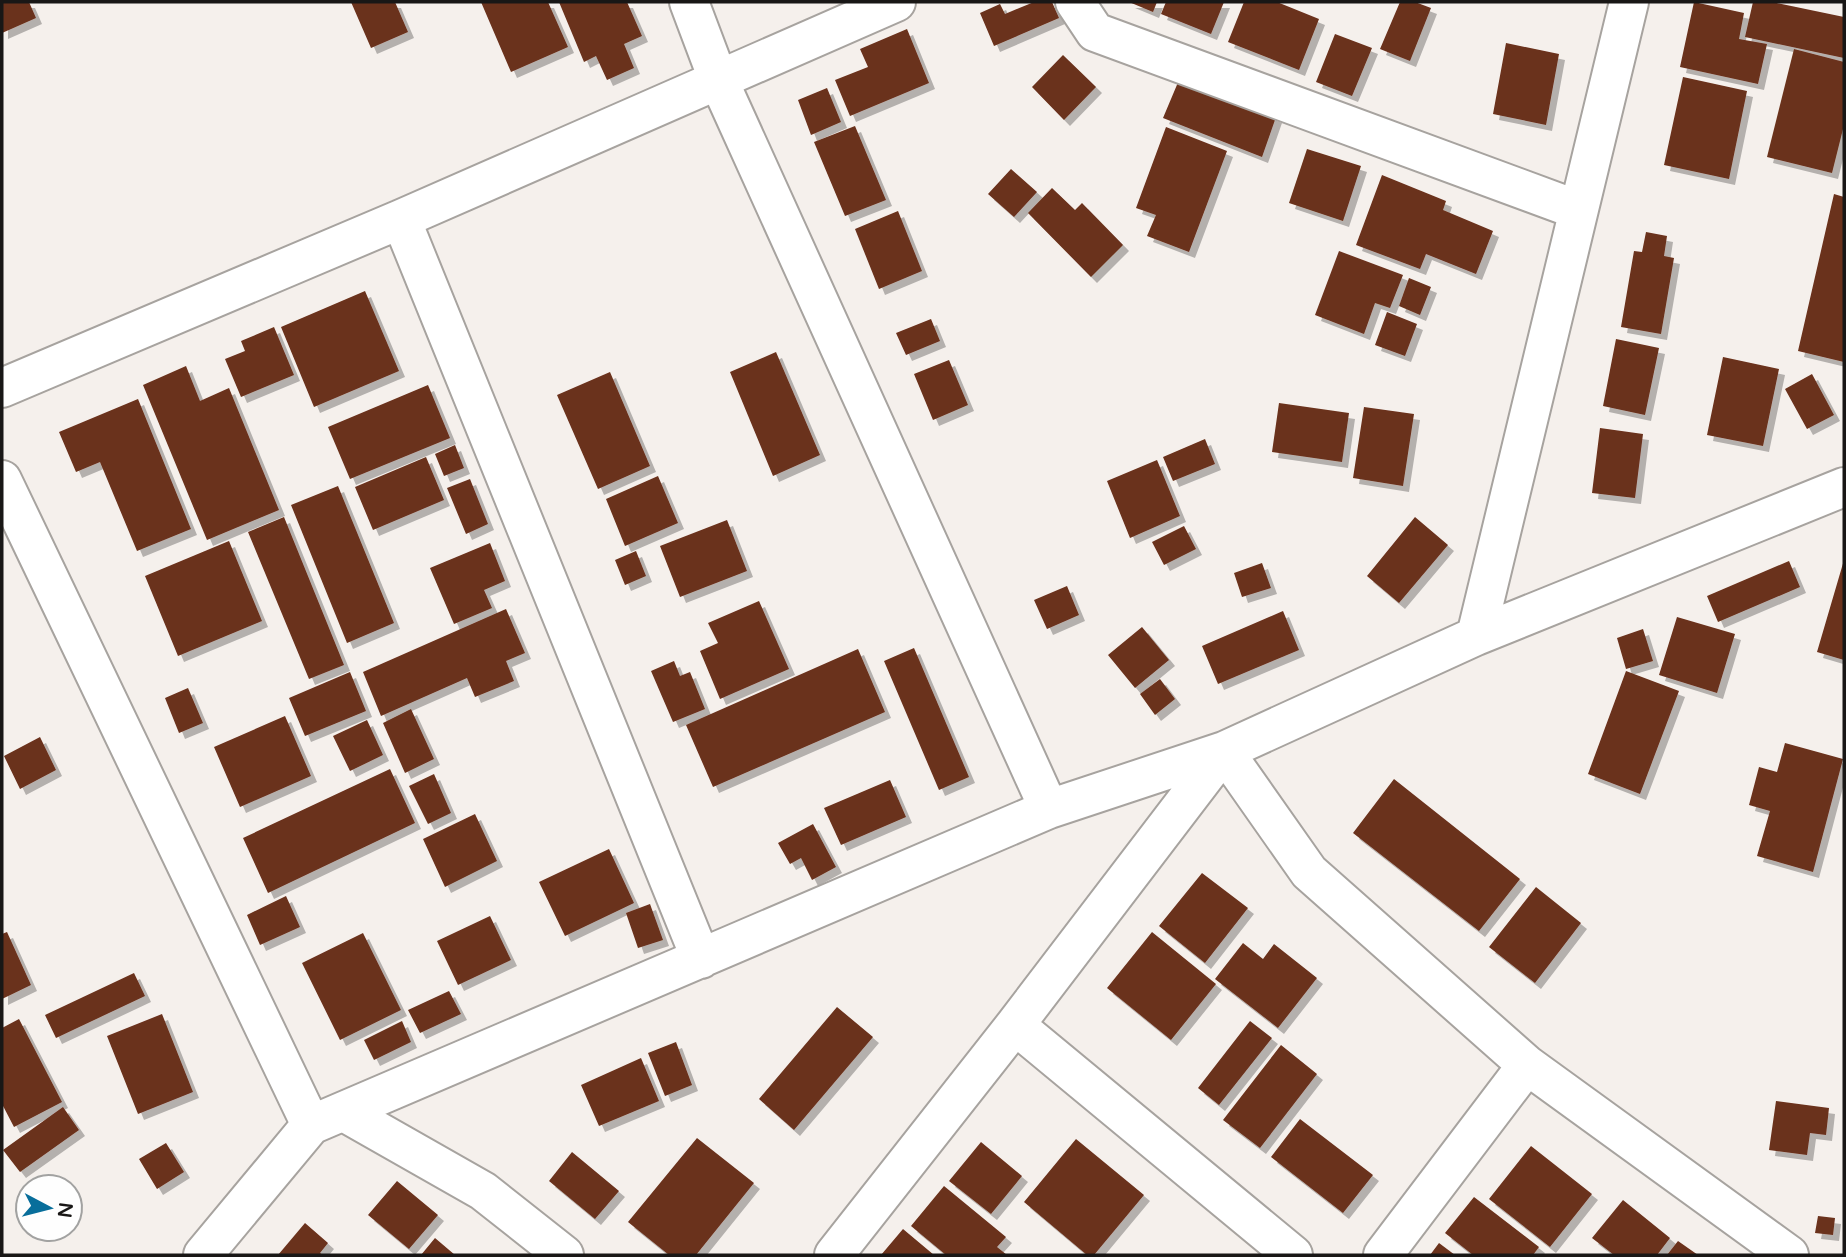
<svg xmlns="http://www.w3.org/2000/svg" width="1846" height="1257" font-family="'Varela Round',sans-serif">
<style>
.building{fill:#6a301b;filter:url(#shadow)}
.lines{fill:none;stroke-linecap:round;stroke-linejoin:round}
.minor-casing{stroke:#a7a39f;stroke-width:42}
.minor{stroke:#fff;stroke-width:38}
</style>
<defs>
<filter id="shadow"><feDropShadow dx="6" dy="6" stdDeviation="0" flood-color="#0004"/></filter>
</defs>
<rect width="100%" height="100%" fill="#f5f0ec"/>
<path class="building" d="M2,2h27l7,16 -34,15z
M351,2h44l13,30 -37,16z
M481,2h67l20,45 -57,25z
M559,2h68l15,34 -18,8 10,24 -27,12 -11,-24 -12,6z
M1034,2h18l7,16 -65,28 -14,-33 20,-9 5,10z
M1129,2h28l-4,10z
M1166,2h58l-13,32 -50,-20z
M1244,2h33l42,17 -20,51 -71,-28z
M1400,2h15l16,6 -21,53 -30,-12z
M1694,2l50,11 -5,26 28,5 -9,40 -78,-17z
M1753,2h19l72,15v41l-99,-21z
M907,29l22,54 -79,33 -15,-36 33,-13 -8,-18z
M1335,34l37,14 -20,48 -36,-14z
M1506,43l53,11 -13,71 -53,-11z
M1794,49l50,13v63l-12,48 -65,-16z
M1063,55l33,32 -32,33 -32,-33z
M1683,77l64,14 -18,88 -65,-14z
M1179,80l97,37 -14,40 -99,-39z
M827,88l14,34 -30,13 -13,-35z
M855,126l31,74 -41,16 -31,-74z
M1166,127l61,24 -38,101 -42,-16 9,-21 -20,-7z
M1307,149l54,17 -18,55 -54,-18z
M1011,169l26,23 -23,25 -26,-23z
M1382,175l64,26 -3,9 50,21 -17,43 -50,-20 -6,15 -64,-24z
M1052,188l23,22 7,-7 41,42 -32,32 -63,-64z
M1834,194l10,3v165l-46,-11z
M898,211l24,60 -43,18 -24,-60z
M1646,232l21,4 -3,20 10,2 -13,76 -40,-7 13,-76 8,1z
M1339,251l64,24 -13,33 -15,-5 -11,31 -49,-19z
M1409,278l22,9 -11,28 -21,-9z
M365,291l34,80 -85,36 -33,-80z
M1387,312l30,12 -12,32 -30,-11z
M931,319l9,22 -34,14 -10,-22z
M274,327l20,48 -53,22 -16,-38 20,-8 -4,-10z
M1616,339l43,9 -14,67 -42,-9z
M776,352l44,103 -47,21 -43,-104z
M1723,357l56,12 -16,77 -56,-11z
M949,360l19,45 -35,15 -19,-46z
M186,366l14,35 29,-13 50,122 -72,30 -64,-155z
M610,372l40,94 -52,23 -41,-94z
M1812,374l22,41 -27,14 -22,-40z
M428,385l22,53 -100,41 -22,-52z
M138,399l53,130 -54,22 -37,-89 -24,10 -17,-40z
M1279,403l70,10 -7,49 -70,-10z
M1364,407l50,7 -11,72 -50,-8z
M1600,428l43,6 -8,64 -43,-5z
M1205,439l10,25 -42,17 -10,-24z
M455,445l9,23 -20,8 -9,-22z
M426,457l18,43 -71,30 -18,-43z
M1157,460l23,56 -50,22 -23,-57z
M658,476l20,47 -53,23 -19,-47z
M470,479l18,45 -22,10 -19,-46z
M338,486l56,137 -47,20 -56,-138z
M284,517l60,148 -35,14 -61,-147z
M1415,517l33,28 -49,58 -32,-27z
M727,520l20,51 -67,26 -20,-51z
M1184,526l12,23 -32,16 -12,-23z
M229,541l33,80 -84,35 -33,-80z
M490,543l15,38 -21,9 8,18 -38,16 -24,-56z
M636,551l10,25 -21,9 -10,-25z
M1844,560v100l-27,-8z
M1789,561l11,26 -82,35 -11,-26z
M1262,563l9,25 -29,9 -8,-24z
M1067,586l12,29 -32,14 -13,-29z
M759,601l30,68 -69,30 -20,-48 18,-8 -10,-20z
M506,609l19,44 -19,8 8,20 -39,16 -8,-19 -86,38 -18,-44z
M1283,611l16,39 -81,34 -16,-38z
M1677,617l58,17 -18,59 -58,-18z
M1142,627l27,33 -34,28 -27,-33z
M1643,629l10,32 -27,8 -9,-31z
M914,648l55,129 -30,13 -55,-129z
M858,649l27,63 -172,75 -27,-62z
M674,661l6,15 10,-4 15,37 -32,13 -22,-51z
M1626,671l53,20 -39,103 -52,-20z
M350,672l16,39 -61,25 -16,-38z
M1160,679l15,20 -20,16 -15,-21z
M188,688l15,35 -24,10 -14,-35z
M411,709l23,50 -29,14 -22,-50z
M285,716l26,60 -71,31 -26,-60z
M367,720l16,35 -33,16 -17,-35z
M40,737l16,33 -36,19 -16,-33z
M1785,743l58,16 -30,113 -56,-16 13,-45 -21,-6 10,-38 18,5z
M390,769l25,54 -147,70 -25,-55z
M434,774l17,39 -23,11 -19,-38z
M1394,779l126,100 -41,52 -126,-98z
M890,780l16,37 -65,28 -17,-37z
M475,814l22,47 -52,26 -22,-48z
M813,824l23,43 -24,13 -11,-22 -11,6 -12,-21z
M609,849l25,54 -69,33 -26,-54z
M1202,873l46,35 -43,55 -46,-37z
M1536,887l45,36 -46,60 -46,-36z
M286,896l14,31 -40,18 -13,-30z
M650,904l13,36 -25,8 -12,-35z
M490,916l21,44 -53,25 -21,-44z
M7,932l24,53 -29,14v-65z
M1152,932l64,52 -45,56 -64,-52z
M363,933l38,77 -61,30 -38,-77z
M1243,943l20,16 11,-15 43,34 -39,50 -63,-49z
M134,973l11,23 -89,42 -11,-23z
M449,991l12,23 -41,19 -12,-23z
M837,1007l36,30 -79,93 -35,-31z
M162,1014l31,78 -55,22 -31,-78z
M19,1019l43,83 -48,25 -12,-23v-76z
M402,1021l9,21 -37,18 -10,-20z
M1250,1021l22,17 -53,67 -21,-17z
M676,1042l16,43 -27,11 -17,-43z
M1281,1045l36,29 -57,74 -37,-28z
M641,1058l18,43 -60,25 -18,-41z
M1776,1101l53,7 -3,27 -16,-2 -3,22 -38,-5z
M63,1107l16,23 -59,42 -17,-22z
M1300,1119l73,56 -30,38 -72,-56z
M697,1138l57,45 -58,72h-27l-41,-33z
M1076,1139l68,56 -50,60h-7l-63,-53z
M981,1142l41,34 -31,38 -42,-33z
M166,1143l18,29 -27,17 -18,-30z
M1531,1146l61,48 -42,53 -61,-48z
M572,1152l47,39 -24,28 -46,-38z
M397,1181l41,34 -29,34 -41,-34z
M944,1186l62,51 -9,10 10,8h-61l-35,-29z
M1474,1197l65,50 -6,8h-60l-28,-22z
M1623,1200l47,38 -13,17h-43l-22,-17z
M1818,1216l17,2 -2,17 -18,-2z
M305,1223l23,20 -8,10 3,2h-45z
M903,1229l31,26h-53z
M435,1238l20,17h-34z
M1678,1241l20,14h-31z
M1439,1243l16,12h-25z"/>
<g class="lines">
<defs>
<path id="minor" d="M689,2l29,77 331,730
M1075,2l20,30 483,178
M401,219l300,740
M2,388l399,-169 495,-217
M2,480l309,645
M1476,636l153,-634
M1015,1025l278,230
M344,1112l139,79 81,64
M203,1255l108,-130 738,-316 175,-58 252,-115 368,-149
M834,1255l181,-230 209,-274 85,121 218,193 262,190
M1383,1255l144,-190"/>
</defs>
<use href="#minor" class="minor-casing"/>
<use href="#minor" class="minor"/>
</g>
<rect width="1846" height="1257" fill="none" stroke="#191716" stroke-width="7"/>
<g transform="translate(49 1208) rotate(97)"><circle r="33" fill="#fefefe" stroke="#a2a2a1" stroke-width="2"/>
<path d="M0-5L12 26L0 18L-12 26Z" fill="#086e9b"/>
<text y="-10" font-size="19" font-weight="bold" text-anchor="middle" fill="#191716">N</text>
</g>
</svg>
